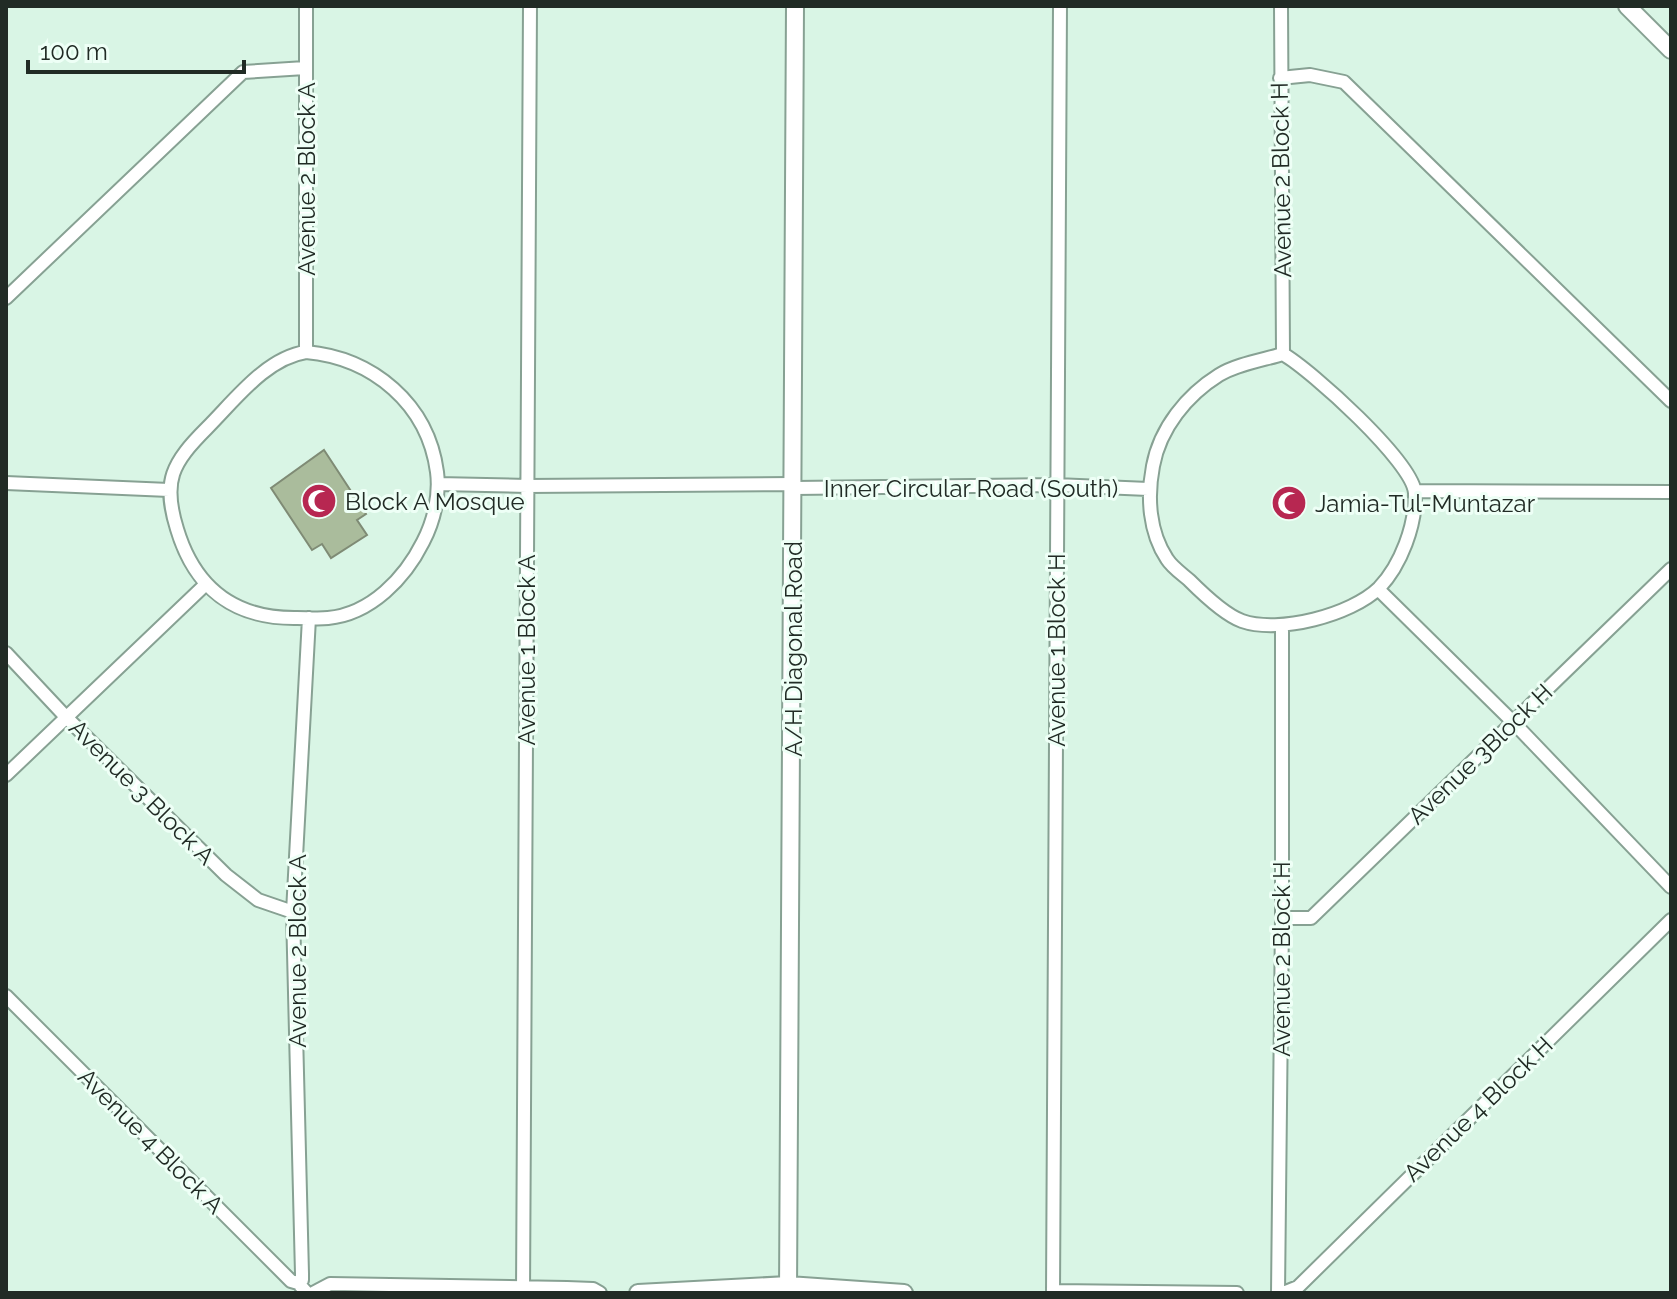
<svg xmlns="http://www.w3.org/2000/svg" width="1677" height="1299" font-family="Raleway,sans-serif">
<style>
.building{fill:#aabc9c;stroke:#7f8b75;stroke-width:2}
.lines{fill:none;stroke-linecap:round;stroke-linejoin:round}
.street-casing{stroke:#87a193;stroke-width:16}
.secondary-casing{stroke:#87a193;stroke-width:20}
.street{stroke:#fff;stroke-width:12}
.secondary{stroke:#fff;stroke-width:16}
.labels{text-anchor:middle;dominant-baseline:central;stroke-width:6;stroke-linejoin:round;paint-order:stroke}
.street-label{font-size:24px;fill:#212b25;stroke:#eefff6}
.poi-label{font-size:24px;fill:#212b25;stroke:#eefff6;text-anchor:start}
</style>
<rect width="100%" height="100%" fill="#d9f5e5"/>
<path class="building" d="M324,450l42,64 -9,6 10,15 -36,23 -9,-14 -10,6 -41,-62z"/>
<g class="lines">
<defs>
<path id="street" d="M306,6v346
M1281,6l2,348
M1280,78l30,-3 34,7 327,319
M6,298l237,-226 62,-4
M306,352c67,6 122,52 131,120 3,23 -3,49 -14,70 -18,36 -52,72 -95,76 -10,1 -21,0 -31,0 -62,1 -102,-29 -120,-89 -15,-48 -5,-66 30,-101 28,-28 59,-70 99,-76z
M1283,354c28,16 130,108 132,139 1,32 -14,72 -36,95 -28,27 -100,46 -137,33 -17,-6 -40,-28 -53,-41 -7,-6 -17,-13 -22,-21 -18,-27 -20,-62 -14,-93 7,-38 34,-71 66,-91 18,-11 44,-15 64,-21z
M6,483l163,7
M438,484l89,2 267,-2
M794,488l262,-3 92,4
M1415,491l256,1
M1378,589l135,133 158,165
M6,653l59,63 161,159 32,25 35,12
M6,775l200,-191
M1282,918h29l360,-349
M6,996l285,285 7,2 9,10
M298,1283l4,-3v-6l-9,-362 16,-294
M1054,1291l183,2
M313,1293l17,-9 237,4 26,1 7,4
M523,1293l7,-1287
M1053,1293l7,-1287
M1278,1293l4,-375v-293
M1283,1293l15,-6 373,-367"/>
<path id="secondary" d="M1627,6l44,44
M638,1293l150,-8 116,8
M788,1293l7,-1287"/>
</defs>
<use href="#street" class="street-casing"/>
<use href="#secondary" class="secondary-casing"/>
<use href="#street" class="street"/>
<use href="#secondary" class="secondary"/>
</g>
<defs>
<symbol id="mosque-disc" viewBox="-11 -11 22 22"><circle r="9.5" fill="#b72751" stroke="#eefff6"/><path d="M3.5-4.9A6 6 0 1 0 3.5 4.9A5 5 0 1 1 3.5-4.9Z" fill="#fff"/></symbol>
</defs>
<g fill-rule="evenodd">
<use href="#mosque-disc" x="299" y="481" width="40" height="40"/>
<use href="#mosque-disc" x="1269" y="483" width="40" height="40"/>
</g>
<g class="labels">
<g class="street-label">
<text transform="translate(306 179) rotate(-90)">Avenue 2 Block A</text>
<text transform="translate(1281 180) rotate(-91)">Avenue 2 Block H</text>
<text x="971" y="488">Inner Circular Road (South)</text>
<text transform="translate(793 649) rotate(-90)">A/H Diagonal Road</text>
<text transform="translate(526 650) rotate(-90)">Avenue 1 Block A</text>
<text transform="translate(1056 650) rotate(-90)">Avenue 1 Block H</text>
<text transform="translate(1480 754) rotate(-44)">Avenue 3Block H</text>
<text transform="translate(142 792) rotate(45)">Avenue 3 Block A</text>
<text transform="translate(297 951) rotate(-90)">Avenue 2 Block A</text>
<text transform="translate(1281 959) rotate(-90)">Avenue 2 Block H</text>
<text transform="translate(1478 1109) rotate(-44)">Avenue 4 Block H</text>
<text transform="translate(151 1141) rotate(45)">Avenue 4 Block A</text>
</g>
<g class="poi-label">
<text x="345" y="501">Block A Mosque</text>
<text x="1315" y="503">Jamia-Tul-Muntazar</text>
</g>
</g>
<rect width="1677" height="1299" fill="none" stroke="#212b25" stroke-width="16"/>
<path d="M28 60v12h216v-12" fill="none" stroke="#212b25" stroke-width="4"/>
<text x="40" y="60" font-size="24" fill="#212b25" stroke="#eefff6" stroke-width="6" paint-order="stroke">100 m</text>
</svg>
